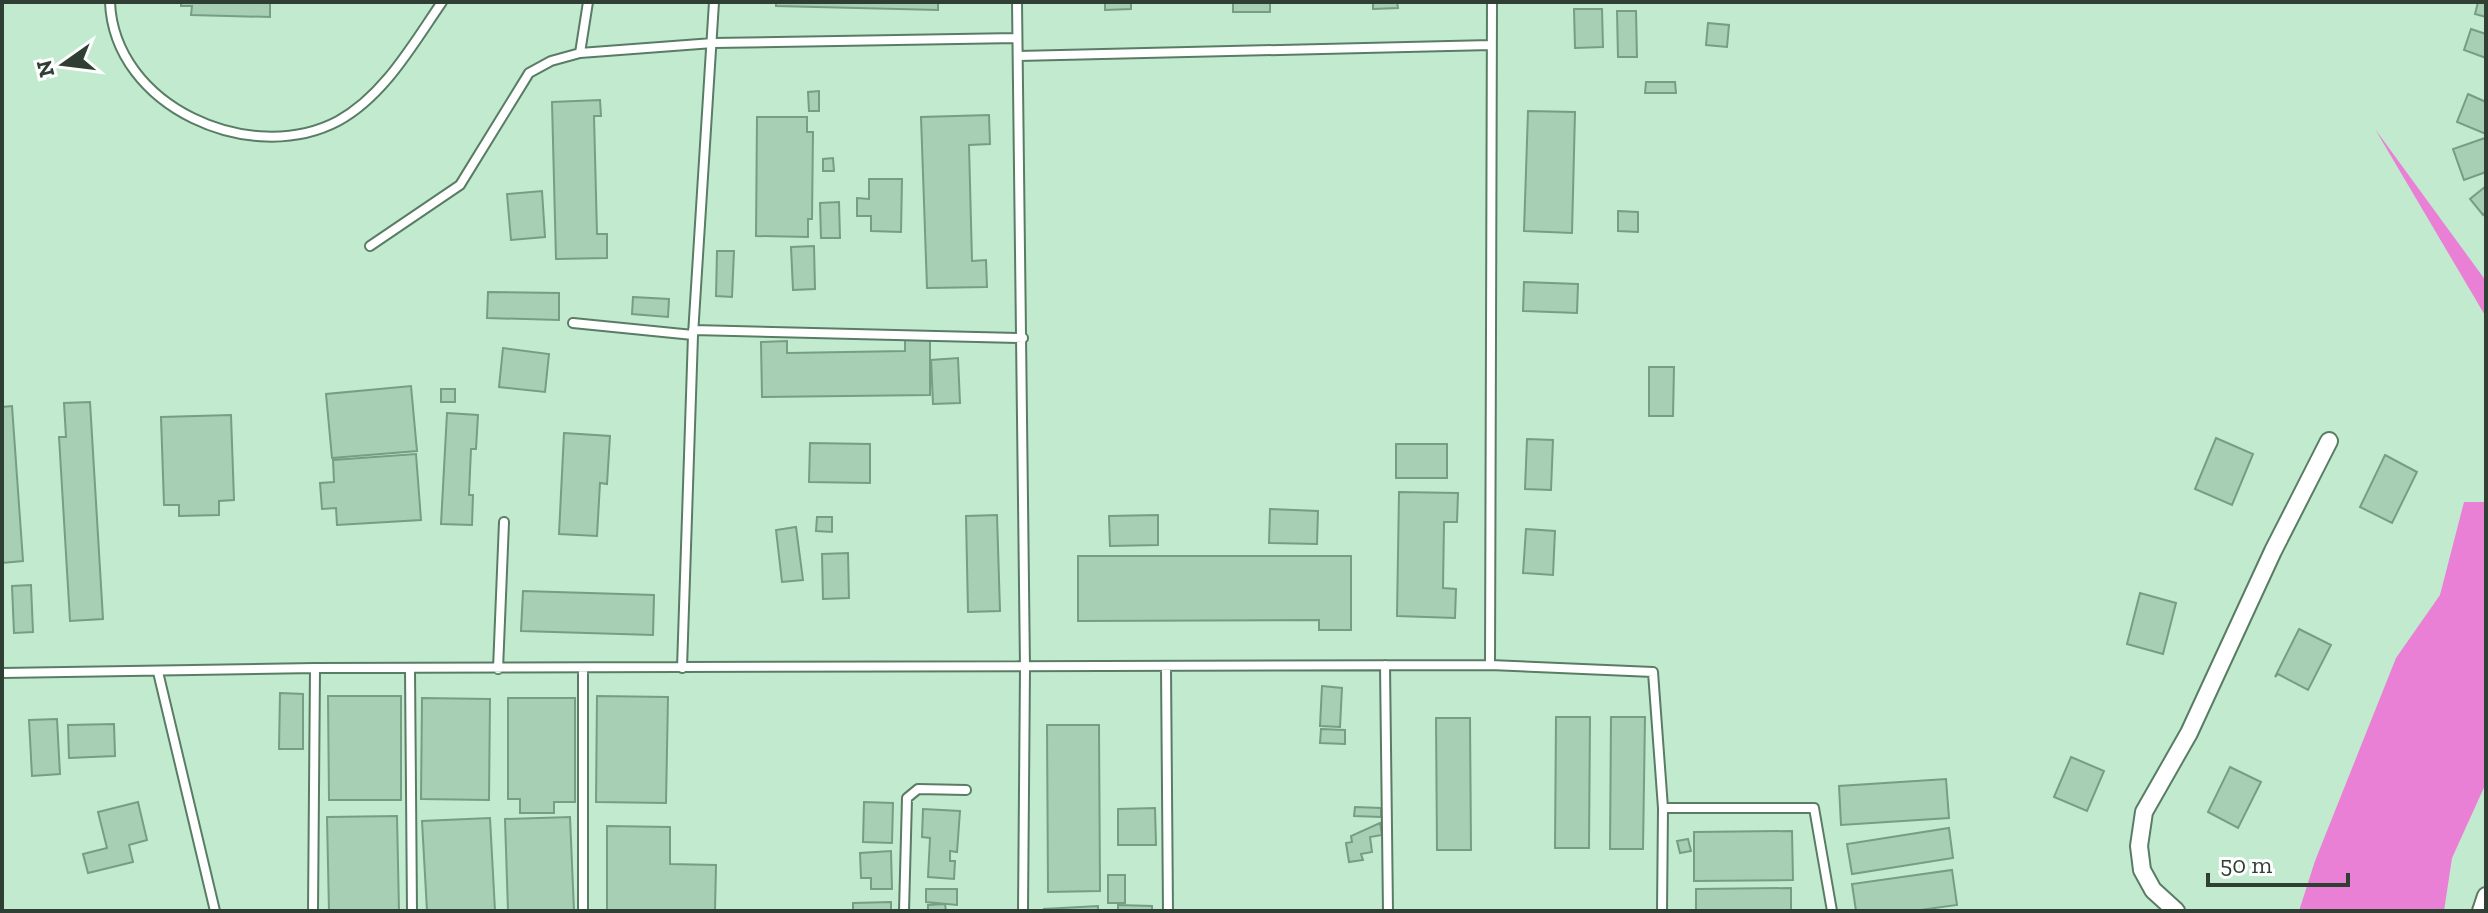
<svg xmlns="http://www.w3.org/2000/svg" width="2488" height="913" font-family="'Zilla Slab',serif">
<style>
.water{fill:#ea7fd6}
.building{fill:#a7cfb3;stroke:#779d83;stroke-width:2}
.lines{fill:none;stroke-linecap:round;stroke-linejoin:round}
.lane-casing{stroke:#587d64;stroke-width:12}
.street-casing{stroke:#587d64;stroke-width:20}
.lane{stroke:#fff;stroke-width:8}
.street{stroke:#fff;stroke-width:16}
</style>
<rect width="100%" height="100%" fill="#c2eace"/>
<path class="water" d="M2375,129l111,152v36z
M2464,502h22v281l-34,75 -8,53h-145l16,-50 81,-203 44,-63z"/>
<path class="building" d="M181,2h89v15l-79,-2 1,-9h-11z
M776,2h162v8l-162,-4z
M1105,2h58l-32,1v6l-26,1z
M1233,2h37v10h-37z
M1373,2h24l1,6 -25,1z
M2478,2h8v15l-11,-3z
M1574,9h28l1,38 -28,1z
M1617,11h19l1,46h-19z
M1708,23l21,2 -2,22 -21,-2z
M2471,29l15,5v24l-22,-8z
M1646,82h29l1,11h-31z
M819,91v20h-10l-1,-19z
M2468,94l18,8v32l-29,-12z
M600,100l1,16h-7l3,118h10v24l-51,1 -4,-157z
M1528,111l47,1 -3,121 -48,-2z
M989,115l1,29 -21,1 3,116 14,-1 1,27 -60,1 -6,-171z
M757,117h50v15h6l-1,87h-4v18l-52,-1z
M2485,138l1,34 -22,8 -11,-31z
M833,158l1,13h-11v-12z
M869,179h33l-1,53 -30,-1v-15h-14v-18l12,1z
M2486,186v26l-3,3 -13,-16z
M542,191l3,46 -34,3 -4,-46z
M839,202l1,36h-19l-1,-35z
M1618,211l20,1v20l-20,-1z
M814,246l1,43 -22,1 -2,-43z
M717,251h17l-2,46 -16,-1z
M1524,282l54,2 -1,29 -54,-2z
M488,292l71,1v27l-72,-2z
M633,297l36,2 -1,18 -36,-3z
M905,340h25v55l-168,2 -1,-55 26,-1v12l118,-2z
M503,348l46,6 -4,38 -46,-5z
M958,358l2,45 -27,1 -2,-44z
M1649,367h25l-1,49h-24z
M411,386l6,65 -85,7 -6,-64z
M441,389h14v13h-14z
M90,402l13,217 -33,2 -11,-184h7l-2,-34z
M12,406l11,155 -21,2v-156z
M447,413l31,2 -2,34h-5l-2,46h4l-1,30 -31,-1z
M231,415l3,85 -15,1v14l-40,1v-11h-15l-3,-88z
M564,433l46,3 -3,48 -7,-1 -3,53 -38,-2z
M2216,438l37,16 -21,51 -37,-16z
M1527,439l26,1 -2,50 -26,-1z
M810,443l60,1v39l-61,-1z
M1396,444h51v34h-51z
M416,454l5,66 -84,5 -1,-17 -14,1 -2,-26 14,-1 -1,-22z
M2385,455l32,17 -25,51 -32,-16z
M1399,492l59,1 -1,29h-13l-1,66 13,1 -1,29 -58,-2z
M1270,509l48,2 -1,33 -48,-1z
M997,515l3,96 -32,1 -2,-96z
M1158,515v30l-48,1 -1,-30z
M817,517h15v15l-16,-1z
M796,527l7,53 -21,2 -6,-52z
M1526,529l29,2 -2,44 -30,-2z
M848,553l1,45 -26,1 -1,-45z
M1078,556h273v74h-32v-10l-241,1z
M31,585l2,47 -19,1 -2,-47z
M523,591l131,4 -1,40 -132,-4z
M2140,593l36,10 -13,51 -36,-10z
M2299,629l32,16 -23,45 -30,-16 -3,3z
M1322,686l20,2 -2,39 -20,-1z
M280,693l23,1v55h-24z
M328,696h73v104h-72z
M597,696l71,1 -2,106 -70,-1z
M422,698l68,1 -1,101 -68,-1z
M508,698h67v104h-21v11h-34v-14h-12z
M1556,717h34l-1,131h-34z
M1611,717h34l-2,132h-33z
M1436,718h34l1,132h-34z
M57,719l3,55 -28,2 -3,-56z
M114,724l1,32 -46,2 -1,-33z
M1047,725h52l1,166 -52,1z
M1321,729l24,1v14l-25,-1z
M2071,757l33,14 -17,40 -33,-14z
M2230,767l31,15 -23,46 -30,-16z
M1946,779l3,39 -108,7 -2,-39z
M138,802l9,38 -18,5 4,17 -45,11 -5,-19 24,-6 -9,-36z
M864,802l29,1 -1,40 -29,-1z
M1355,807l26,1v9l-27,-1z
M1155,808l1,37h-38v-36z
M923,809l37,2 -3,41 -7,-1v10h5l-1,18 -26,-2 2,-39 -8,-1z
M397,816l2,95h-70l-2,-94z
M570,817l4,94h-66l-3,-92z
M490,818l5,93h-68l-5,-90z
M1380,823l2,12 -12,2 2,15 -11,2 2,6 -14,2 -3,-19 6,-1 -1,-6z
M607,826l63,1v37l46,1 -1,46h-108z
M1949,828l4,30 -101,16 -5,-30z
M1792,831l1,49 -99,1v-49z
M1688,839l3,12 -11,2 -3,-12z
M891,851l1,38h-21v-11h-10l-1,-25z
M1952,870l5,35 -44,6h-57l-4,-27z
M1108,875h17v28h-17z
M1791,888v23h-95v-22z
M926,889h31v16l-31,-3z
M891,902v9h-38v-8z
M945,904l1,7h-18v-6z
M1118,905l34,1v5h-34z
M1098,906v5h-54v-2z"/>
<g class="lines">
<defs>
<path id="lane" d="M110,2c4,105 141,165 228,119 46,-25 75,-77 104,-119
M1017,2l8,666 -2,243
M580,53l8,-51
M1018,56l473,-11
M370,246l90,-61 69,-112 22,-12 29,-8 133,-10 304,-5
M573,323l120,12
M693,330l330,8
M1385,665l3,246
M1490,665l2,-663
M682,668l11,-333 21,-333
M1166,668l2,243
M498,669l6,-147
M410,670l2,241
M583,670v241
M158,672l57,239
M2,673l313,-5 1175,-3 163,7 10,136 -1,103
M1663,808h151l18,103
M313,911l2,-243
M904,911l3,-113 11,-9 48,1"/>
<path id="street" d="M2176,911l-23,-21 -11,-20 -3,-24 5,-34 45,-79 84,-182 56,-110
M2481,911l5,-15"/>
</defs>
<use href="#lane" class="lane-casing"/>
<use href="#street" class="street-casing"/>
<use href="#lane" class="lane"/>
<use href="#street" class="street"/>
</g>
<rect width="2488" height="913" fill="none" stroke="#2f3f34" stroke-width="8"/>
<g transform="translate(64 64) rotate(256)" stroke="#ffffff" stroke-width="6" paint-order="stroke">
<path d="M0-6L14 30L0 20L-14 30Z" fill="#2f3f34"/>
<text y="-12" font-size="22" font-weight="bold" text-anchor="middle" fill="#2f3f34">N</text>
</g>
<path d="M2208 873v12h140v-12" fill="none" stroke="#2f3f34" stroke-width="4"/>
<text x="2220" y="873" font-size="24" fill="#2f3f34" stroke="#ffffff" stroke-width="6" paint-order="stroke">50 m</text>
</svg>
